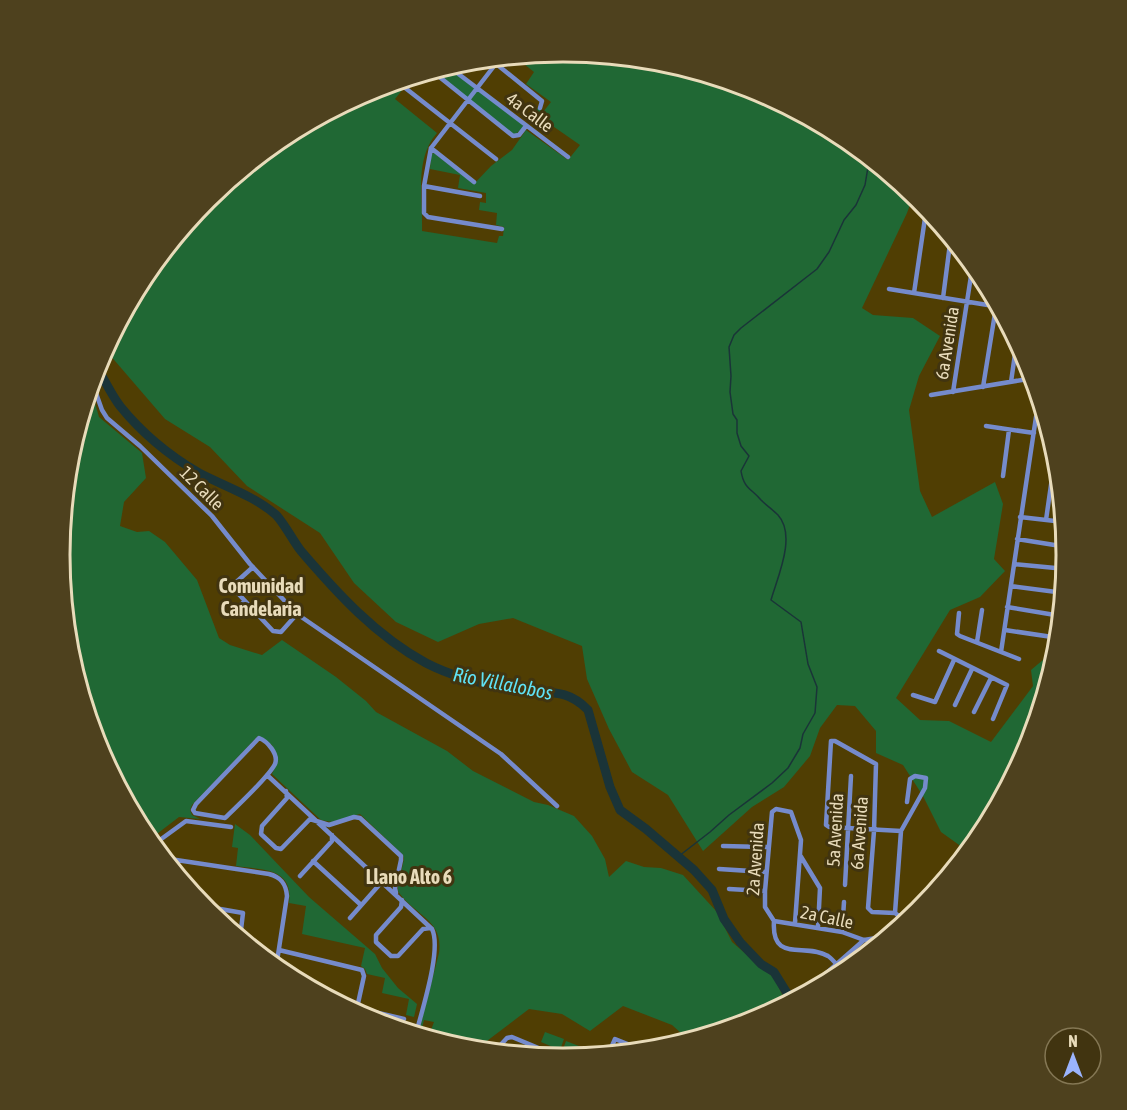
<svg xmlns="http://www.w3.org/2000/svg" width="1127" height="1110" font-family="'Asap Condensed',sans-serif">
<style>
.green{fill:#206834}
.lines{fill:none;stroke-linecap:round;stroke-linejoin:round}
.stream{stroke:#1a3438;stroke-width:1.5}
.river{stroke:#1a3438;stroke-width:9}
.street{stroke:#758bcc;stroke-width:4.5}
.labels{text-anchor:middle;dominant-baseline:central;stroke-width:6;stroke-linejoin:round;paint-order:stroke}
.street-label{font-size:18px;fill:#e8dbba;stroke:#413410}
.neighbourhood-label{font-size:20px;font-weight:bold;fill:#e8dbba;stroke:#413410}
.water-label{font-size:20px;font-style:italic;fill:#5fe2f6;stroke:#413410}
.rim{fill:none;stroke:#e8dbba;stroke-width:3}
</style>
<rect width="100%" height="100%" fill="#503e03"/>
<path class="green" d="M563,51l99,10 95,29 87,46 70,58 -7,19 -45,95 11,7 40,3 27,18 -21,40 -10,34 11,81 12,26 63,-35 8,22 -9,55 11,12 -25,26 -30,13 -54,88 24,22 29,1 42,21 42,-56 -2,-16 13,-11 12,1 -27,88 -47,87 -13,17 -28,-20 -18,-36 -20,-31 -27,-12v-22l-21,-25 -18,-1 -17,23 -10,28 -26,31 -32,20 -49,44 -35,-56 -36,-23 -23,-43 -22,-50 -5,-33 -69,-28 -34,6 -41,18 -42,-20 -42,-39 -34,-50 -73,-47 -37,-39 -45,-28 -56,-65 -3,-8 39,-71 62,-77 77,-62 87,-47 41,-12 -6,7 -2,-1 -3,4 2,2 -8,10 42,34c-23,26 -14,66 -15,98l75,12 2,-7h4l1,-9 -8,-2 1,-12 -18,-3 1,-8 6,1v-10l-28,-5 2,-13 -30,-6 1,-15 3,-1 40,31 17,-18 21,-16 14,-20 42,30 12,-15 -46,-32 4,-5 5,4 8,-10 -25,-18 8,-12 -20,-16z
M448,66l78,60 -13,10 -81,-65z
M90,386l9,31 43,36 4,25 -22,24 -4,24 17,6 12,-1 16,11 32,38 22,58 11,7 32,10 20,-15 54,37 30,24 10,11 71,39 26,20 61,31 14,3 26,11 18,20 13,23 4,18 17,-16 18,6 17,1 22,7 34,37 15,30 42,36 13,26 -31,17 -66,20 -18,-16 -49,-19 -33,25 -28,-17 -33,-5 -54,41 -10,-1 -37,-11 6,-16 -10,-2 -4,16 -2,-1 21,-82c5,-34 -26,-38 -41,-62v-5l6,-27 -1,-4 -43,-41 -28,8 -11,-2 -49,-46 6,-13 -6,-16 -14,-9 -66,69 -2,5 2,5 8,4 -21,-2 -30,23 -51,-92 -29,-95 -9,-98 9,-99z
M235,824l15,11 59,62 66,57 7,14 16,20 19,16 -3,13 -8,-2 3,-16 -27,-6 3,-15 -18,-4 -2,-5 -4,-3 4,-18 -63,-14 4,-28 -17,-3c5,-36 -28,-33 -53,-37l2,-18 -6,-1z
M545,1032l19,7 -4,11 -19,-8z
M566,1041l18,7 -4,9 -18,-5z"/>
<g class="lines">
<path class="stream" d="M679,856l31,-24 19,-17 43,-32 16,-15 12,-20 3,-14 12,-21 2,-26 -9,-23 -7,-42 -30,-22c6,-22 26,-64 7,-85 -5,-5 -11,-9 -17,-15 -10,-12 -17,-11 -20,-29l8,-15 -8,-10 -4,-13v-13l-4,-6 -3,-22 1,-16 -2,-29 5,-12 7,-7 76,-59 12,-17 15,-32 12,-15 9,-20 3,-18 -20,-27"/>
<path class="river" d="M97,367c7,12 14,27 23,39 21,26 50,50 79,67 25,13 55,23 76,41 8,7 18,27 26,37 36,42 75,85 125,112 27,14 60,22 91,27 29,5 48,-4 71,20l22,77 10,23 26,19 48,41 18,20 12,29 16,23 21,22 13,8 13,21 8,7"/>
<path class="street" d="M501,57l-70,91 -7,38v27l4,4 74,12
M489,58l53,43 -2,7
M448,66l120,91
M432,71l81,65 6,-1 7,-9
M404,87l92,72
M431,148l43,34
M424,186l56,10
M889,289l111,18
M914,293l11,-75 4,-6
M943,298l8,-62
M92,382l10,28 5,8 33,28 72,70 38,48 47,50 204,140 56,52
M1011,382l6,-42
M983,387l14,-86
M953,392l20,-129
M931,395l97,-16 6,-2
M986,426l48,7
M1003,476l6,-46
M1020,517l35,4
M1046,520l6,-42
M1017,539l50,8
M1014,564l52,5
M253,567l-20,18v3l40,43 8,1 16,-18
M1011,586l53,7
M1007,607l54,9
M959,613l-2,21 3,2 59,23
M231,614l14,-13
M1005,630l54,8
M977,642l5,-32
M939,651l68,34 -14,34
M1001,652l35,-235 6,-12
M913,695l22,7 19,-42
M955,705l17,-36
M974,712l17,-34
M259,738c8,3 20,16 16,26 -7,14 -38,42 -50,54l-30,-5 -2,-3 3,-6z
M267,775l165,154c10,20 -10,81 -16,105
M286,791l1,7 -25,28 -1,8 15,14 5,1 29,-30 19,6 25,-8 6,1 41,38v4l-6,28 1,5
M901,831l-72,-4 -3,-2 5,-84h4l41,23 -2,67 -6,77 4,4 23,1 12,9
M153,845l33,-24 45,6
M723,846l44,1
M800,855l20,33 -2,39
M163,858l106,16c12,3 17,10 18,22l-11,72
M173,860l4,3v11
M313,861l48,44
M719,869l47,3
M300,876l32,-35v-6
M845,885l6,-109
M729,889l36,2
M402,900l-1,7 -25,28v7l15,14h7l25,-27 7,-1
M203,906l40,7 -3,25
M895,913l6,-82 24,-43 1,-10 -11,-2 -5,3 -3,23
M350,918l30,-34 6,1
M774,921c-3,43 31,21 54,35 6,4 11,12 16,17
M795,923l6,-83 -10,-28 -15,-3 -4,3 -7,79v16l9,14 68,11 22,8 25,-4
M842,932l2,-30
M279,950l83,20 2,6 -7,32 -18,-4
M825,984l-3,-7 42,-37
M357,1008l47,11
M494,1052l13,-14 5,-1 53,22
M608,1055l7,-16 30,12"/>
</g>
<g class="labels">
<g class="street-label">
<text transform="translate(530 112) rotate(37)">4a Calle</text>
<text transform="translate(947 343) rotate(-81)">6a Avenida</text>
<text transform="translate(202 488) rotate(45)">12 Calle</text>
<text transform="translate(835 830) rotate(-87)">5a Avenida</text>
<text transform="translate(859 833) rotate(-86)">6a Avenida</text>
<text transform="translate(755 859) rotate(-86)">2a Avenida</text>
<text transform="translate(827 917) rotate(12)">2a Calle</text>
</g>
<g class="neighbourhood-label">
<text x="261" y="585">Comunidad<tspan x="261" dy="23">Candelaria</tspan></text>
<text x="409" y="876">Llano Alto 6</text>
</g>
<g class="water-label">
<text transform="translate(503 683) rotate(11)">Río Villalobos</text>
</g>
</g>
<path d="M0 0H1127V1110H0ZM70 555a493 493 0 1 1 986 0a493 493 0 1 1-986 0Z" fill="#4e411e" fill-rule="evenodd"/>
<path class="rim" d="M70 555a493 493 0 1 1 986 0a493 493 0 1 1-986 0Z"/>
<g transform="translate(1073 1056)"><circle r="28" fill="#413410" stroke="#847754" stroke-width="1.5"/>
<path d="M0-4.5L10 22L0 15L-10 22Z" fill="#9bb4fd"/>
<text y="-9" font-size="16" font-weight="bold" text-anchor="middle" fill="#e8dbba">N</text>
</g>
</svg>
